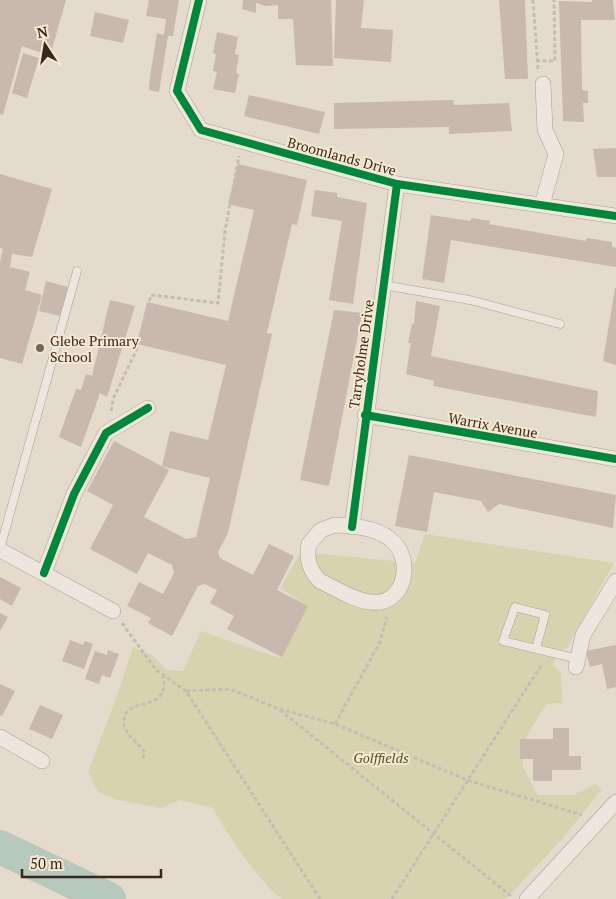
<svg xmlns="http://www.w3.org/2000/svg" width="616" height="899" font-family="'PT Serif',serif">
<style>
.green{fill:#d7d3ae}
.lines{fill:none;stroke-linecap:round;stroke-linejoin:round}
.river{stroke:#b7c9bc;stroke-width:34}
.building{fill:#c8b8ad}
.service-casing{stroke:#a9a096;stroke-width:9}
.minor-casing{stroke:#a9a096;stroke-width:16}
.path{stroke:#c5bdb4;stroke-width:3;stroke-dasharray:4 2.5;stroke-linecap:butt}
.service{stroke:#ece6de;stroke-width:8}
.minor{stroke:#ece6de;stroke-width:15}
.cycleway-casing{stroke:#f6e7d1;stroke-width:11}
.cycleway{stroke:#00873e;stroke-width:8}
.poi-dot{fill:#74665a;stroke:#f6e7d1;stroke-width:2}
.labels{text-anchor:middle;dominant-baseline:central;stroke-width:4;stroke-linejoin:round;paint-order:stroke}
.street-label{font-size:14px;fill:#38271d;stroke:#f6e7d1}
.poi-label{font-size:14px;fill:#38271d;stroke:#f6e7d1;text-anchor:start}
.park-label{font-size:14px;font-style:italic;fill:#4e5523;stroke:#f6e7d1}
</style>
<rect width="100%" height="100%" fill="#e4dbcc"/>
<path class="green" d="M425,534l189,29 -48,86 -8,2 -5,15 8,6 1,31 -16,1 -23,39v24l15,28h35l22,-11 7,5 -39,49 -57,61h-224c-23,-17 -55,-65 -69,-91l-33,-8 -19,8 -43,-8 -20,-8 -10,-20 29,-76 16,-49 19,8 14,15 17,1 18,-40 78,27 29,-52 -28,-18 21,-36 114,11z"/>
<g class="lines">
<path class="river" d="M0,847l109,52"/>
</g>
<path class="building" d="M0,0h66l-16,56 -28,-10 -19,69 -3,-1z
M149,0h30l-6,36h-5l-9,56 -10,-2 1,-13 7,-44 7,2 2,-16 -20,-3z
M243,0h88l2,66 -37,-1 -3,-46h-15v-14l-13,1 -9,-3v10l-14,-4z
M336,0h28l-3,28 32,2 -2,32 -57,-4z
M499,0h26l3,79h-23z
M592,0h21l2,20h-34l1,70 6,1v12h-5l1,19 -21,-1 -4,-120 33,1z
M95,12l34,8 -6,23 -33,-7z
M217,32l21,5 -3,17 4,1 -3,18 3,1 -4,19 -22,-4 4,-17 -4,-1 3,-17 -3,-1z
M23,53l16,5 -12,40 -15,-5z
M249,95l76,17 -6,22 -75,-18z
M453,100l1,5 55,-2 3,28 -63,3v-7l-115,2v-26z
M616,148v29h-19l-4,-28z
M238,164l69,16 -10,45 -5,-1 -25,109 5,1 -44,199 -10,19 2,6 33,17 16,-31 25,12 -17,34 31,16 -26,51 -55,-28 7,-13 -24,-13 7,-13 -12,-6 -7,2 -26,50 -24,-13 3,-5 -24,-12 12,-24 24,12 11,-21 -2,-8 -24,-12 -11,21 -47,-25 23,-44 -26,-14 27,-50 55,29 -25,47 42,22 10,-2 14,-59 -48,-12 8,-35 38,9 18,-75 -89,-21 10,-42 81,19 26,-111 -26,-6z
M0,174l52,15 -20,68 -20,-3 -2,13 20,5 -5,18 17,5 -20,69 -22,-6v-96l3,-13 -3,-1z
M315,190l22,3v4l30,6 -14,101 -24,-4 13,-79 -31,-5z
M431,215l39,6 2,-3 18,3 -1,3 97,17 1,-3 25,4v5l4,1v19l-165,-27 -7,43 -22,-4z
M46,281l22,6 -8,29 -21,-5z
M615,288h1v77l-13,-4z
M110,300l25,6 -28,91 -7,-4 -19,54 -22,-10 17,-48 5,1 5,-16 6,2z
M416,301l24,5 -9,50 167,35 -2,26 -163,-31 1,-5 -28,-7 5,-31h-3l4,-19h2z
M334,310l28,3 -33,173 -29,-6z
M409,455l207,40 -3,33 -114,-24 -11,8 -7,-11 -47,-9 -7,40 -32,-6z
M0,577l21,11 -9,18 -12,-7z
M0,613l8,4 -8,14z
M70,640l13,5 2,-4 8,3 -9,25 -22,-8z
M616,645v42l-9,2 -5,-25 -12,3 -4,-16z
M108,650l11,4 -9,24 -8,-3 -3,9 -14,-5 10,-28 12,4z
M0,684l15,7 -13,25 -2,-1z
M40,705l23,10 -11,24 -23,-10z
M553,728h16v28h12v14h-29v11h-19v-22h-13v-20h33z"/>
<g class="lines">
<defs>
<path id="service" d="M383,285l87,15 90,24
M0,549l77,-278
M536,649l9,-34 -30,-8 -12,34 75,18"/>
<path id="minor" d="M199,0l-22,91 24,39 196,54 219,32
M542,205l14,-51 -11,-24 -2,-46
M365,415l251,44
M335,525c16,0 42,3 55,14 25,19 16,68 -20,63 -17,-2 -35,-14 -50,-21 -11,-11 -14,-22 -11,-37l12,-14z
M352,527l45,-343
M0,550l113,61
M44,573l30,-79 32,-61 42,-25
M576,667l7,-32 33,-54
M0,737l42,24
M527,899l89,-97"/>
</defs>
<use href="#service" class="service-casing"/>
<use href="#minor" class="minor-casing"/>
<path class="path" d="M533,0l5,69
M536,61h19l-1,-61
M111,411l3,-14 22,-46 15,-56 67,8 7,-72 14,-75
M122,623l34,47 30,21 134,208
M186,691l44,-2 49,20 56,15 132,56 115,35
M280,710l231,186
M335,724l45,-82 7,-25
M142,758l3,-4c-5,-12 -21,-18 -21,-32 -2,-27 47,-7 39,-46
M392,899l150,-235"/>
<use href="#service" class="service"/>
<use href="#minor" class="minor"/>
<defs>
<path id="cycleway" d="M199,0l-22,91 24,39 196,54 219,32
M365,415l251,44
M352,527l45,-343
M44,573l30,-79 32,-61 42,-25"/>
</defs>
<use href="#cycleway" class="cycleway-casing"/>
<use href="#cycleway" class="cycleway"/>
</g>
<circle class="poi-dot" cx="40" cy="348" r="5"/>
<g class="labels">
<g class="street-label">
<text transform="translate(342 156) rotate(15)">Broomlands Drive</text>
<text transform="translate(361 354) rotate(-82)">Tarryholme Drive</text>
<text transform="translate(493 425) rotate(10)">Warrix Avenue</text>
</g>
<g class="poi-label">
<text x="50" y="340">Glebe Primary<tspan x="50" dy="16">School</tspan></text>
</g>
<g class="park-label">
<text x="381" y="757">Golffields</text>
</g>
</g>
<g transform="translate(45 45) rotate(348)" stroke="#f6e7d1" stroke-width="4" paint-order="stroke">
<path d="M0-4L9 19L0 12L-9 19Z" fill="#38271d"/>
<text y="-8" font-size="14" font-weight="bold" text-anchor="middle" fill="#38271d">N</text>
</g>
<path d="M22 869v8h139v-8" fill="none" stroke="#38271d" stroke-width="2.5"/>
<text x="30" y="869" font-size="15" fill="#38271d" stroke="#f6e7d1" stroke-width="4" paint-order="stroke">50 m</text>
</svg>
